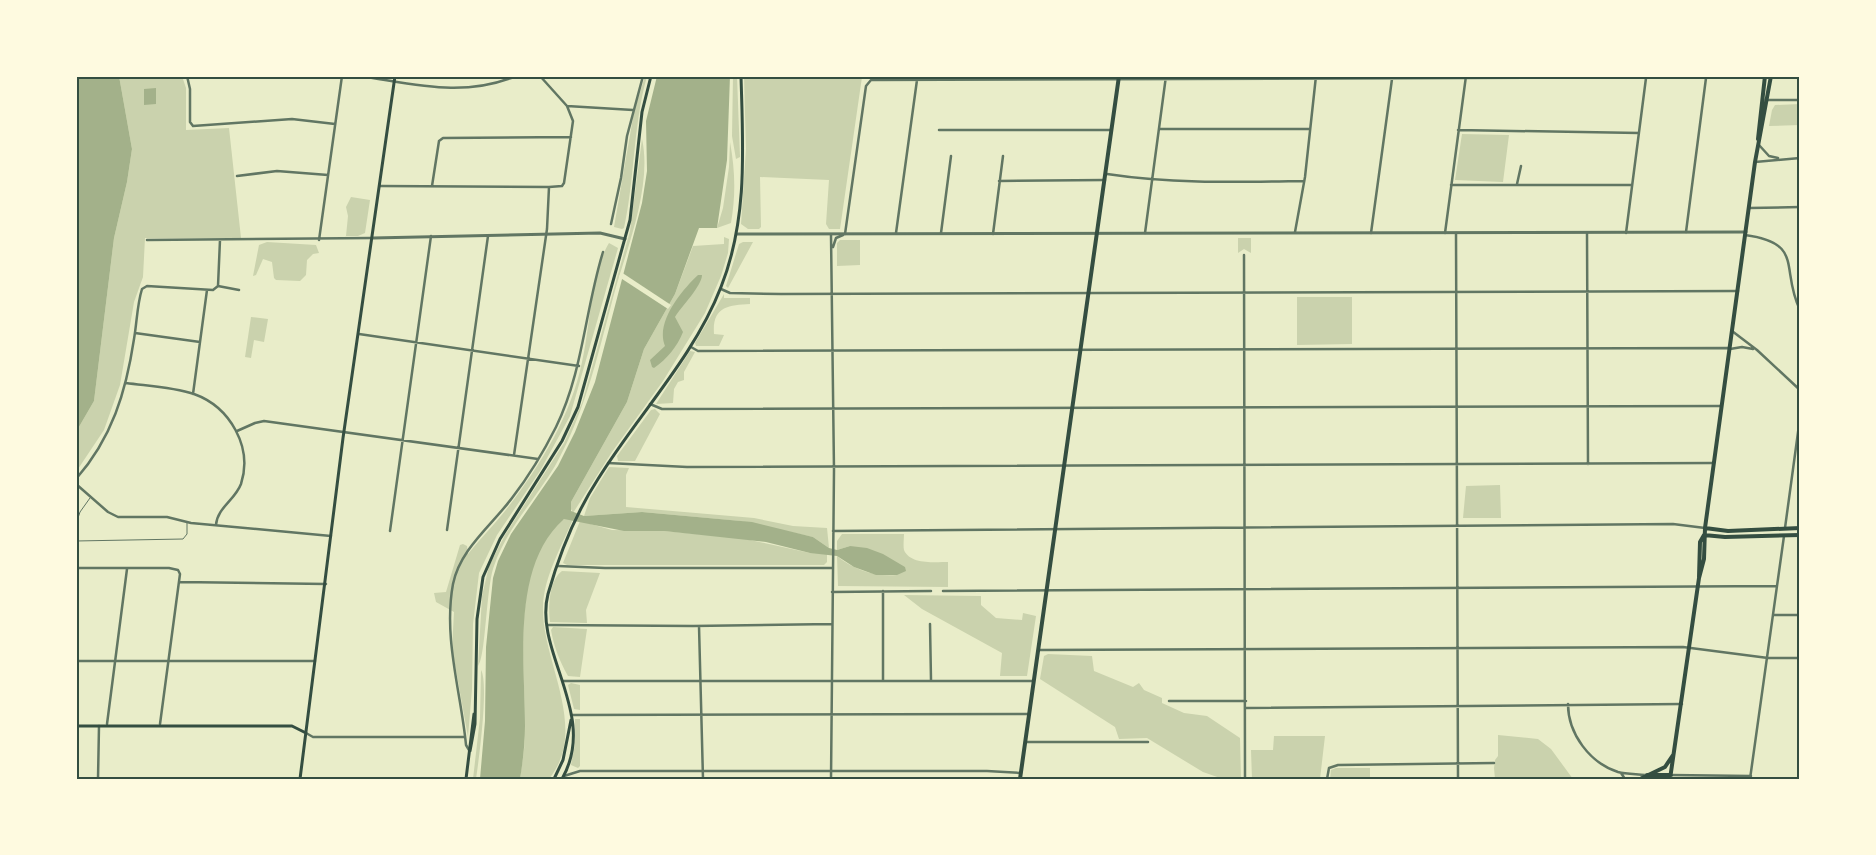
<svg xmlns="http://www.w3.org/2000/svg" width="1876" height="855" font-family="'Source Sans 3',sans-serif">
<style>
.green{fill:#cad2ad}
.water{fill:#a3b18a}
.pier{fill:#e9edc9}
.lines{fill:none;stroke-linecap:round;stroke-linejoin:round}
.service{stroke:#617663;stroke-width:1}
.minor{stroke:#617663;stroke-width:2.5}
.tertiary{stroke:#617663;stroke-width:3}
.secondary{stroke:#344e41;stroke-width:3}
.primary{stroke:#344e41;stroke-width:4}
.neatline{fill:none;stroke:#344e41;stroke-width:2}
</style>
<rect width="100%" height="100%" fill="#e9edc9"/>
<path class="green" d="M119,76h63l4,12v42l43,-2 12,110h-96l-2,39 -9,25 -14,83 -16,45 -28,42v-40l18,-31 20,-163 13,-56 5,-33z
M645,76h2c-14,50 -12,102 -23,152l-2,1 -8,-2 20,-115z
M733,76h4l3,81 -4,2 -4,-23z
M744,76h121l-3,1 -22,152h-11l-3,-5 3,-44 -69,-3 1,50 -2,2h-11l-7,-5 5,-75z
M1800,104v21l-31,1 3,-16 3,-5z
M1462,134l47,1 -6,47 -48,-2z
M642,139c10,45 -13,104 -26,148 -17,62 -29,122 -61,179 -20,34 -48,62 -61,100 -8,21 -8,91 -16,100l4,-70 7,-30 16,-31 59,-92 18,-40 48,-172z
M730,142c5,28 6,52 1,81l-14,5 6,-20 6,-41z
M351,197l19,3 -5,33 -7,3h-12l2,-20 -2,-9z
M724,237l5,2 -1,14 -7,23 -16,37 -42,68 -51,71 -39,61 -3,-6 1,-5 56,-100 17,-53 31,-55 18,-48 31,-2z
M1238,238h13v15l-7,-4 -6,4z
M840,240h20v25l-23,1v-23z
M267,242l49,3 3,8 -6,1 -6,6 -1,15 -6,6 -24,-1 -2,-2 -2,-16 -9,-3 -7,16 -3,1 6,-31z
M743,242h10l-25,46 -2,-2 13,-42z
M609,243l9,5 -48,168 -30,55 -43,64 -18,38 -6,51 -1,65 -4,48 -16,-89 2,-36 -18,-10 -2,-9 12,-1 14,-47 3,-1 4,2 1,8c12,-15 25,-28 37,-43 34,-43 66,-95 77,-149 8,-33 9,-90 27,-119z
M724,294v4h26v6c-22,1 -38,3 -36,30l10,1 -5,11h-23l-1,-3z
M1297,297h55v47l-55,1z
M251,317l17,2 -4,23 -10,-2 -3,18 -6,-1z
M690,351l5,1 -11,20v8l-6,2 -4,7 -1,14 -17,1z
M655,409l5,5 -25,47h-17l-1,-5 34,-46z
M609,467l20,1 -3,7v32l128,11 39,8 34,2 2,20 -16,-11 -73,-16 -98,-9 -58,4 6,-18z
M1500,485l1,33h-38l3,-32z
M568,518l5,1c-11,27 -29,57 -30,87 -2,55 47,122 6,173h-29c2,-15 5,-31 5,-46 1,-59 -14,-157 28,-204 4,-5 8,-10 15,-11z
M580,521l32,9 52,1 77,7 69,15h17v9l-3,3h-257l-4,-2z
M842,534h62c0,4 -1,12 0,16 6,15 32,12 44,12v25l-110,-1 -1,-30c17,14 38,21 60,19l-47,-29 -13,4v-9z
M562,571l38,2 -14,37 1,13 -37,-1c-2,-14 -1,-42 12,-51z
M904,595l77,1v9l15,13 26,2 1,-7 13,3 -9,60h-27l2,-23 -80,-44z
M553,627l34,2 -7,48 -12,-1c-8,-14 -14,-29 -17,-46z
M1048,654l44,2 2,15 39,16 6,-4 5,7 18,8v5l22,10 23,3 33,22 1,41h-18l-20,-7 -56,-34 -28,1 -4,-12 -75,-48 4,-23z
M481,670c8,13 -2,89 -5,109h-3l7,-61z
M571,683l9,2v25l-6,-1 -6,-24z
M575,719h5v47l-2,2 -7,-3 4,-21z
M1498,735l40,4 13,10 22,30h-78l-1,-11 1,-8 3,-4z
M1274,736h51l-5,43h-68l-1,-29h22z
M1336,768h34v11h-40l1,-9z"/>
<path class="water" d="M76,76h43l13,73 -5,33 -13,56 -20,163 -18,31z
M657,76h73l-3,84 -10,68h-18l-24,66 -31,55 -17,53 -56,100v9l13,5 58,-4 110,10 61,15 16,11 8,2 13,-4 17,2 16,6 22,13 1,4 -9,4h-21l-22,-8 -17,-11 -27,-3 -44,-11 -102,-11h-40l-60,-12c-53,47 -39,142 -39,207 0,17 -2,35 -5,53h-40l5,-58 1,-74 7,-69 5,-17 13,-27 47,-68 17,-34 20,-50 47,-179 5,-32 -1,-50z
M156,88v16l-12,1v-16z
M698,275h4c0,11 -21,32 -27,42l8,15c-6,15 -16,27 -29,36l-2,-1 -2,-7 15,-14c-10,-24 17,-56 33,-71z"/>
<path class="pier" d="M621,272l50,33 -3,4 -49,-32z"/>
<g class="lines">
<path class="service" d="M76,524l4,-12 10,-14
M76,541l107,-2 4,-5v-11"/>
<path class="minor" d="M187,76l3,13v33l3,4 99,-7 43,5
M360,76c55,8 102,22 156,0
M540,76l27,30 66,4
M1766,100h34
M1159,129h151
M939,130h172
M1458,130l181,3
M1759,145l10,11 9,2
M1755,162l45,-4
M1107,174c66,10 131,8 197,7
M237,176l40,-5 51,4
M999,181l106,-1
M1517,184l4,-18
M1451,185h181
M380,186l169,1
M432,186l7,-45 4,-3 128,-1
M1749,208l51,-1
M611,224l10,-46 6,-42 16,-60
M1295,232l10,-55 11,-101
M1686,232l20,-154
M896,233l21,-153
M941,233l10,-77
M1145,233l21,-157
M1371,233l21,-154
M1445,233l21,-157
M1456,233l2,546
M1587,233l1,231
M1626,233l20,-155
M845,234l21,-148 5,-6 900,-3
M993,234l10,-78
M1745,235c60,8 35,34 55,75
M147,240l224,-2
M319,240l23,-164
M833,247l3,-9 7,-3
M1244,255l1,524
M218,286l2,-46
M218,286l21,4
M721,289l9,4 51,1 957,-3
M1732,331l25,19 43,40
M135,333l65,9
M359,334l220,32
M691,347l7,4c343,-1 687,0 1031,-3
M1730,349l12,-2 11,2
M126,383c23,3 47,4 68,11 36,13 59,53 47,90 -6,16 -24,24 -25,41
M193,394l14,-104
M650,404l12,5 1059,-3
M237,431l18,-8 9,-2 274,38
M514,455l33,-226 2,-42 13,-1 2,-3 9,-62 -6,-15
M608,463l79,4 1027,-4
M76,479c36,-41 50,-87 58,-140 3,-17 3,-34 8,-50l5,-3 66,4 5,-4
M76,484l32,28 10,5h49l24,6 140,13
M1785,528l14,-103
M447,530l41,-294
M390,531l41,-295
M833,531l840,-7 32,4
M558,566l47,2h227
M76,568h93l9,2 2,4 -20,150
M180,582l146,2
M883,591v89
M943,591l834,-5
M832,592l99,-1
M1774,615h26
M930,624l1,56
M547,625l146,1 139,-2
M699,626l4,153
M1039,650l644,-3 85,11h32
M76,661h239
M563,681h470
M1169,701h77
M1568,704c0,30 22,59 50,68 8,2 18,2 27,3
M1246,708l436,-4
M571,715l458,-1
M107,724l20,-155
M306,733l7,4h152
M1025,742h123
M469,750l-3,-5c-5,-53 -23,-107 -13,-161 7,-35 39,-59 59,-86 17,-22 32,-47 44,-71 27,-55 29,-117 47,-175
M1621,773l4,6
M1671,775l80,1
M564,776l16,-5h407l34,2
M98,779l1,-53
M831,779l3,-309 -3,-235
M1327,779l2,-11 9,-3 156,-2
M1750,779l34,-243"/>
<path class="tertiary" d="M737,234l1009,-2
M373,238l227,-5 25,6"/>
<path class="secondary" d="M76,726h216l14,7
M470,751l5,-27 2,-105 6,-42 17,-38 62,-98 16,-34 52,-187 12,-108 9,-36
M300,779l43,-341 52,-362
M466,779l8,-65
M554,779l9,-19 8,-40
M562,779c37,-65 -29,-127 -14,-185 11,-39 28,-81 50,-115 39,-63 96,-122 123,-192 27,-68 22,-139 20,-211"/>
<path class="primary" d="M1758,139l7,-63
M1705,528l23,3 72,-3
M1704,535l21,2 75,-2
M1699,577l1,-35 4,-7
M1647,775h24
M1020,779l99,-703
M1640,779l25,-12 8,-12
M1670,779l29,-201 5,-19 1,-31 50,-366 16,-86"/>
</g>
<rect width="1876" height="855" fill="none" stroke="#fefae0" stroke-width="155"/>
<rect x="78" y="78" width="1720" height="700" class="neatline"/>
</svg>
